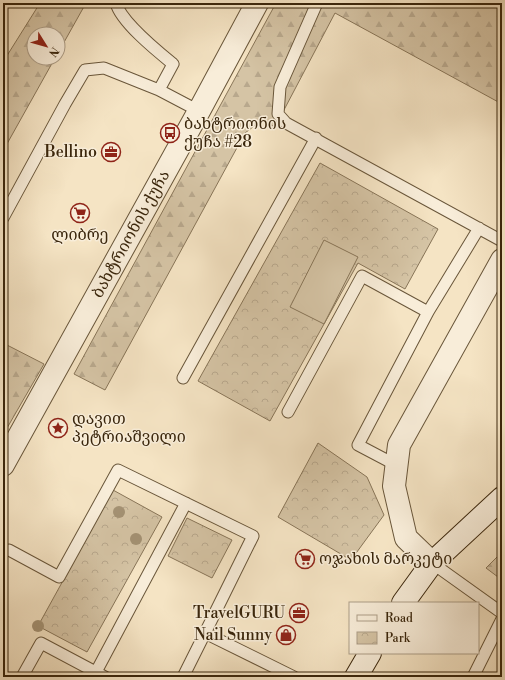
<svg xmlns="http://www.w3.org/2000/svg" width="505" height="680" font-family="'Libre Bodoni','Noto Serif Georgian',serif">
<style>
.forest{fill:url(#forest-firs);stroke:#887558}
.park{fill:url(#park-crowns);stroke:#887558}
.pitch{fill:#d5c4a5;stroke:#887558}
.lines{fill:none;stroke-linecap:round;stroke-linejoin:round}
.service-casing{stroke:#69563a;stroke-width:13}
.minor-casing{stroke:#69563a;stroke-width:24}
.tertiary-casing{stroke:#69563a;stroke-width:24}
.secondary-casing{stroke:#3a260c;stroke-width:24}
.service{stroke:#f8edd9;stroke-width:11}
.minor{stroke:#f8edd9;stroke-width:22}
.tertiary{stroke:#f8edd9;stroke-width:22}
.secondary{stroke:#f8edd9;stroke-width:22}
.tree{fill:#a49274}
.labels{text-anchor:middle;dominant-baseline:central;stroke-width:3;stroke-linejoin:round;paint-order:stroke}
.poi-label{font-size:16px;fill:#3a260c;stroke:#f8edd9;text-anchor:start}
.street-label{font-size:16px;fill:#3a260c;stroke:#f8edd9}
</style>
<defs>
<pattern id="forest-firs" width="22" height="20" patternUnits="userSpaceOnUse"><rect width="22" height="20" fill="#d5c4a5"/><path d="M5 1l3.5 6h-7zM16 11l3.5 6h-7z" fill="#b8a88d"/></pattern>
<pattern id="park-crowns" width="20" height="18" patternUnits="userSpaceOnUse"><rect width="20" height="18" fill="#d5c4a5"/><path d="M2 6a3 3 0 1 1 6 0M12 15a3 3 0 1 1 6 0" fill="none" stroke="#b8a88d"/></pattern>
</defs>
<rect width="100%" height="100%" fill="#f5e4c4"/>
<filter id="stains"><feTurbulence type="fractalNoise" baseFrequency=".005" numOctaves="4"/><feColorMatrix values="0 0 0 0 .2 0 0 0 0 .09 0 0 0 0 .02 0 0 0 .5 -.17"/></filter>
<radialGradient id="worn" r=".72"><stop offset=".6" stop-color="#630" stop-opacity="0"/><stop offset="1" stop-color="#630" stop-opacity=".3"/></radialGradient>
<path class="forest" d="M40,3h46l-28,50v-19h-24v24h21l-52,93v-89z
M276,3h226v101l-167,-91 -60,114 -13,-7 -17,13 -140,257 -31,-16z
M5,344l39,20 -41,71v-86z
M502,552v28l-16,-12z"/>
<path class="park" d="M320,163l118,66 -33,60 -47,-26 -88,158 -72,-40z
M318,443l49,34 17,38 -33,45 -73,-43z
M113,490l49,27 -75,135 -49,-26z
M187,518l45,22 -20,38 -44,-22z"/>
<path class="pitch" d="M324,240l34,17 -34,67 -34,-17z"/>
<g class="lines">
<defs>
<path id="service" d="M116,3c5,19 41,48 57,61l-14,26
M317,3l-37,84 -2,27 8,9 216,118
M3,218l62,-114 20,-34 19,-2 55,22 40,21
M183,378l133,-240
M288,412l74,-136 66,36
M396,465l-38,-20 70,-133 51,-84
M9,550l50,27 59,-107 135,66 -48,97 89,44
M432,563l70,50
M96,672l90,-169
M22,677l19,-34 64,34
M183,677l22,-44
M473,677l29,-58"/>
<path id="minor" d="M432,563l-26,-25 -12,-52 5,-41 103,-185"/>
<g id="tertiary">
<path id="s1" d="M3,465l196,-354 58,-108"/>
</g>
<path id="secondary" d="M403,603l29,-40 70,-65
M356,677l14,-24"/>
</defs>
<use href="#service" class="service-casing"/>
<use href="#minor" class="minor-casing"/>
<use href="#tertiary" class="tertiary-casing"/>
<use href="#secondary" class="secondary-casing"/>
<use href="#service" class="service"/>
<use href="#minor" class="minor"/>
<use href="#tertiary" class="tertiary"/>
<use href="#secondary" class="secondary"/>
</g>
<g class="tree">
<circle cx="119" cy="512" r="6"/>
<circle cx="136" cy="539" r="6"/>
<circle cx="38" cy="626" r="6"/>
</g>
<defs>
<symbol id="bus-ring" viewBox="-11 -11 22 22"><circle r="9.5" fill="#f8edd9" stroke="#8f2418" stroke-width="1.5"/><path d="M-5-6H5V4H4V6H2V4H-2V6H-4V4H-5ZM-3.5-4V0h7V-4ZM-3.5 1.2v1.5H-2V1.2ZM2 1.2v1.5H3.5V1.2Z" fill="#8f2418"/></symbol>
<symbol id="office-ring" viewBox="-11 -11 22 22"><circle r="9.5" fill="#f8edd9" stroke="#8f2418" stroke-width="1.5"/><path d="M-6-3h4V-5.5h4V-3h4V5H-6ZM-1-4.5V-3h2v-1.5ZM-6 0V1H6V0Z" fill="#8f2418"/></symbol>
<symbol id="supermarket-ring" viewBox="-11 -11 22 22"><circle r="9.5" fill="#f8edd9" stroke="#8f2418" stroke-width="1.5"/><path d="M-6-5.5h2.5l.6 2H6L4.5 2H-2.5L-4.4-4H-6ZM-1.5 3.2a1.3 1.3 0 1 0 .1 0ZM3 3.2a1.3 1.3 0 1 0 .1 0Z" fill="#8f2418"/></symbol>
<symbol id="sight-ring" viewBox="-11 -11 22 22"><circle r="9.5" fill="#f8edd9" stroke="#8f2418" stroke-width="1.5"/><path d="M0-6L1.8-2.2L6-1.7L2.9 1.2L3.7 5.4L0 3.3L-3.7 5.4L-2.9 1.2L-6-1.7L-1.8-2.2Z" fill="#8f2418"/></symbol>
<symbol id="shop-ring" viewBox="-11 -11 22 22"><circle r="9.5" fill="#f8edd9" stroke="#8f2418" stroke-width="1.5"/><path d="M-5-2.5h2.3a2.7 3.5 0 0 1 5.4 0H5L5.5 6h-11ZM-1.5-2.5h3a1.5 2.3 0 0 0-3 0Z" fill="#8f2418"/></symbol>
</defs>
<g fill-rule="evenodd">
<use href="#bus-ring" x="159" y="122" width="22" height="22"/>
<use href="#office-ring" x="100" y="141" width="22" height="22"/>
<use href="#supermarket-ring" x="69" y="202" width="22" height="22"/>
<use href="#sight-ring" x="47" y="417" width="22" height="22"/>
<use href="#supermarket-ring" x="294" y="548" width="22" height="22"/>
<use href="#office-ring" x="288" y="602" width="22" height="22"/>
<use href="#shop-ring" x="275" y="624" width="22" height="22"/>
</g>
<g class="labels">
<g class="poi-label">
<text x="184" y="124">ბახტრიონის<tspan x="184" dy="18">ქუჩა #28</tspan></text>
<text x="97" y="152" text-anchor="end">Bellino</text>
<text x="80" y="235" text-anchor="middle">ლიბრე</text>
<text x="72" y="419">დავით<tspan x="72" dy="18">პეტრიაშვილი</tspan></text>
<text x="319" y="559">ოჯახის მარკეტი</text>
<text x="285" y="613" text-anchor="end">TravelGURU</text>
<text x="272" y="635" text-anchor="end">Nail Sunny</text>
</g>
<g class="street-label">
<text stroke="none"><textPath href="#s1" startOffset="264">ბახტრიონის ქუჩა</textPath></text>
</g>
</g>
<rect width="505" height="680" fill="none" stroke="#f5e4c4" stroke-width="16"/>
<rect x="4" y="4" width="497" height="672" fill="none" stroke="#3a260c" stroke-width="2"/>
<rect x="8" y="8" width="489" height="664" fill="none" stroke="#3a260c"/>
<rect x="349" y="602" width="130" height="52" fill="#f8edd9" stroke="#ac9d87"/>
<rect x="357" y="615" width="20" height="6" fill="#f8edd9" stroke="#ac9d87"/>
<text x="385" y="622" font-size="12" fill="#3a260c">Road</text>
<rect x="357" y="632" width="20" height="12" fill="url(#park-crowns)" stroke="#ac9d87"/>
<text x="385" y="642" font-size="12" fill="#3a260c">Park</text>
<g transform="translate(46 46) rotate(127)"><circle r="19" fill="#f8edd9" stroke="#ac9d87"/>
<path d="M0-3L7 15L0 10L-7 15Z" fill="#8f2418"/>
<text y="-6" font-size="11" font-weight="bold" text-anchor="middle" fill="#3a260c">N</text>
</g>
<rect width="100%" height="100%" filter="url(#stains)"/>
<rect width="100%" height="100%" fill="url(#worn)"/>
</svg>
